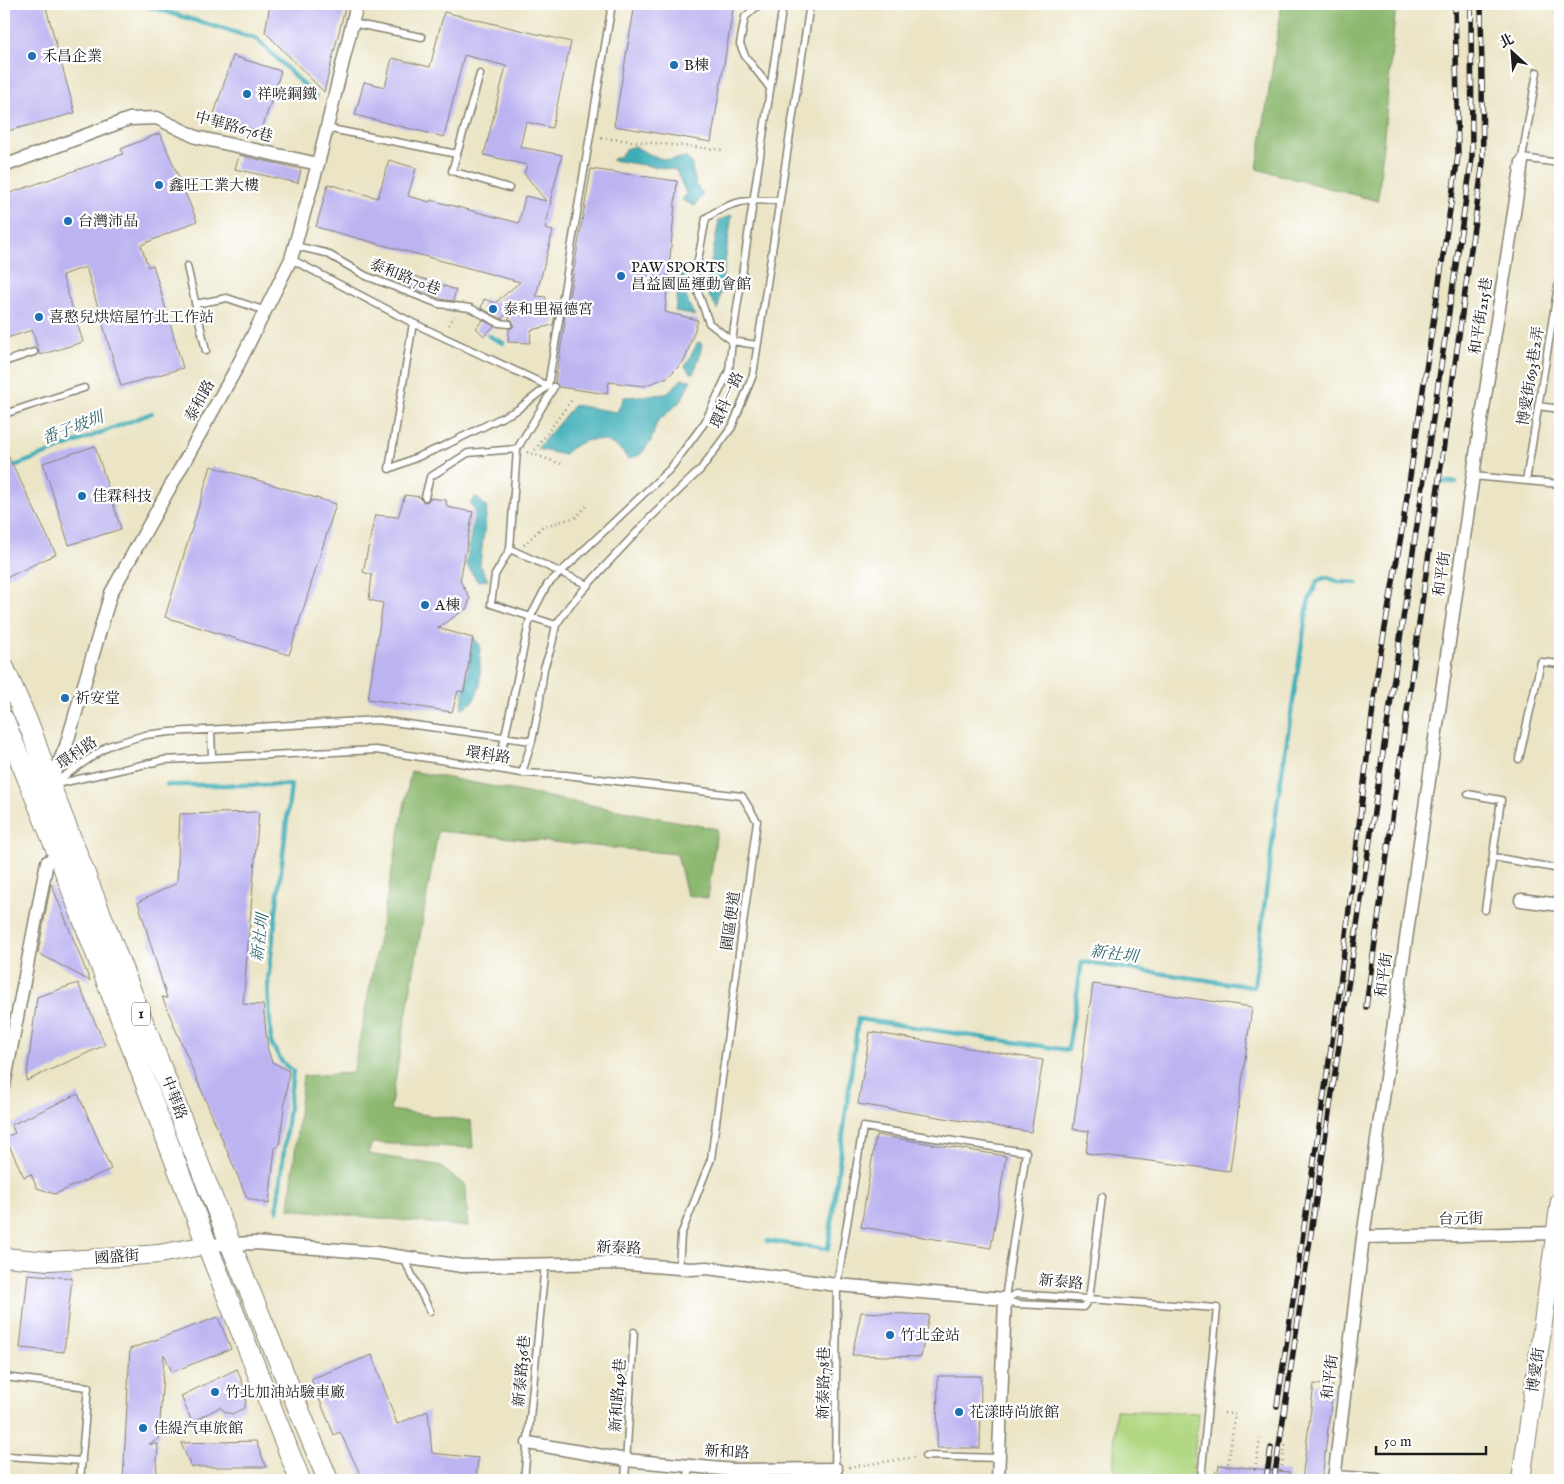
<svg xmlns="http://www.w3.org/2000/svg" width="1564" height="1484" font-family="'IM FELL English','Noto Serif TC',serif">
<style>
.green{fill:#b0d781;stroke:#667a4e}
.forest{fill:#8cb86f;stroke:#546a46}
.water{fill:#3eaeb8;stroke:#2d656a}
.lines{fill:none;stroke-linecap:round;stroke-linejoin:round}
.stream{stroke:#3eaeb8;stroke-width:4.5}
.building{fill:#bcb3f1}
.lane-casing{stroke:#848071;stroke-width:9}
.street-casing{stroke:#848071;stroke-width:15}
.secondary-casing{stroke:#848071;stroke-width:20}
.primary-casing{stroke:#848071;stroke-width:22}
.path{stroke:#848071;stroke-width:2.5;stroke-dasharray:1 4;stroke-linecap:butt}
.lane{stroke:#fff;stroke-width:6}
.street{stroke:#fff;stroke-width:12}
.secondary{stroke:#fff;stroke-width:18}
.primary{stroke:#fff;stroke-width:20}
.rail-casing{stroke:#1c1c1c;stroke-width:5.5}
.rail{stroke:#fff;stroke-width:4;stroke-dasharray:11;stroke-linecap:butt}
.path-bridge{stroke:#848071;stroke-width:2.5;stroke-dasharray:1 4;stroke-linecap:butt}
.poi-dot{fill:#1f6fb2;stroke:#fff;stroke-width:2}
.labels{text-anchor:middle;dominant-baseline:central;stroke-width:4.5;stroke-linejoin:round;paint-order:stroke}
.shield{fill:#fff;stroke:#606060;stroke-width:1}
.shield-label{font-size:14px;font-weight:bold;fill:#1c1c1c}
.poi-label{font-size:15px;fill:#1c1c1c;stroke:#fff;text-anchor:start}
.street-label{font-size:15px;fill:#1c1c1c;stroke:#fff}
.water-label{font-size:16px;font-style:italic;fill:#2d656a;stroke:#fff}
</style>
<rect width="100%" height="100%" fill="#fff"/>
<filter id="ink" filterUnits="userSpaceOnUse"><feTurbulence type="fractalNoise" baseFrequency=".02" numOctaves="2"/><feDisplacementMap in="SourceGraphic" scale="10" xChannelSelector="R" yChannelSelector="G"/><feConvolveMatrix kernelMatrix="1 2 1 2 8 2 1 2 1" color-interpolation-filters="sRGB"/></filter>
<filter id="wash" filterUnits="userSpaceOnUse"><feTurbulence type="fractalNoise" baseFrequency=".0096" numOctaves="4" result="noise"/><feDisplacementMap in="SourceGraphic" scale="20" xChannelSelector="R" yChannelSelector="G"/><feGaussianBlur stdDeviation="1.12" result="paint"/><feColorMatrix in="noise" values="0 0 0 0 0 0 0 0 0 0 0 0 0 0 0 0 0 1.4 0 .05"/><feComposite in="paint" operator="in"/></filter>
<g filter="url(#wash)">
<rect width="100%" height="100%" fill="#ebe5c6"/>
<path class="green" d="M1116,1410l82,3 -6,67h-79z"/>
<path class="forest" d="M1282,4h114l-18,197 -121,-32z
M411,771l306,58 -9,69 -21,-3 -10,-41 -239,-23 -48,279 81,11 2,27 -101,-5 -4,11 70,11 28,21 2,41 -179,-18 14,-133 50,-3z"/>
<path class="water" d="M635,146c17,11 31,17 50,11l6,5 5,23 7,9 -8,12 -13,-6 4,-6 -10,-24 -65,-10 10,-4 4,-7z
M732,215l-14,95 -9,-14 -2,-12 12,-64z
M681,274l3,1c-1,16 3,27 11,41l-20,-5z
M698,342l4,2 -3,15 -6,15 -8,-7z
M682,379l9,1 -10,21 -24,21 -6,19 -11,14 -12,4c-17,-25 -44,-25 -64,-4l-27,-6 37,-44 43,7 7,-15 42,-3z
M476,496l11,12 -7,57 8,15 -11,1 -11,-17 9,-54 -5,-6z
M473,637l7,8v41l-7,16 -12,7z"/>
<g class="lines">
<path class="stream" d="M140,4l117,35 59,58
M489,336l14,7
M4,470l148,-57
M1440,482h16
M167,785h124l-23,196 3,62 11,19 11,9 -16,140
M767,1241l61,8 30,-230 210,31 14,-88 172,25 24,-189 30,-195 9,-21 9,-5 13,5 18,1"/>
</g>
<g id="blocks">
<path class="building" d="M4,4h41l30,109 -71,19z
M270,4h76l-22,88 -59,-60z
M635,4h99l-23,138 -97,-16z
M444,12l127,30 -19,86 -26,-6 -6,25 42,8 -12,47h1l-6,27 8,2 -17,65 10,1v10l10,1 -3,17 -22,5 -1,13 -22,-1 1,-13 4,-2 1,-3 -2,-4 -3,-1 1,-8 -8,7h-2l-19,-10 3,-9 11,4 25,-21 -204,-55 12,-43 50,14 11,-38 27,8 -8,28 22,6 1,-2 88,23 6,-27 21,5 -22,-28 3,-8 -43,-10 22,-89 -42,-11 -20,82 -89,-22 9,-33 21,5 7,-29 38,9z
M233,56l48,15 -20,61 -48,-15z
M160,133l37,88 -56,24 7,22 5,-2 30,103 -62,18 -35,-119 -24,8 21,67 -43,13 -8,-25 -28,9v-144l119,-41 -2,-5z
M239,155l62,14 -3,14 -63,-14z
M591,169l86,12 -12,131 33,8 -13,40 -17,17 -24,9 -35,-4 -2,12 -48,-7 -4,-5 10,-60h-1l2,-13h1z
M415,276l41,14 -3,11 -8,-1 -35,-12z
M483,320l11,6 -10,10 -8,-8z
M95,446l26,83 -52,16 -26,-82z
M4,447l52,107 -52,25z
M211,466l125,38 -47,151 -124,-38z
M405,495l15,2 1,3 3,2 4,-1 2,-3 16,2 1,7 26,5 -13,69 10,17 -3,10 -29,20 35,10 -9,54 -6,-1 -6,21 -84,-13 15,-96 -14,-3 3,-25 -9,-3 12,-57 23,2z
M259,812l-16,192 20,1 5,45 4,12 17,9 -10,75 -4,2 -6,56 -22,-6 -85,-201 5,1 -29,-96 39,-19 3,-69z
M51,883l39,98 -52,-28z
M78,983l27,62 -79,36 11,-84z
M1093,984l159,23 -22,164 -144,-18 3,-22 -16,-2z
M870,1032l173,28 -12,72 -173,-28z
M78,1094l33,75 -56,25 -18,-6 -6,-14 -7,3 -19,-40 10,-4 -4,-8z
M876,1135l130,21 -15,92 -130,-21z
M28,1274l44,4 -8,74 -44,-4z
M861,1312l68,3 -8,42 -69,-2z
M218,1317l13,32 -59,23 -8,-18 -5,85 -10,5h9l-2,36h-33l7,-131z
M372,1355l25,69 31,-13 4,42 46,5 -2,22h-113l-23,-48 -6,3 -23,-56z
M237,1369l7,18 -3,1 5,13 -2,7 -12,6 -7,-2 -5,-5 -28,15 -11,-26z
M938,1376h43l-1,72h-43z
M1314,1384l19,2 -11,94h-20z
M256,1441l10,26h-75l-10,-24z
M1219,1465l70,7v8h-72z"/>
</g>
</g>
<g filter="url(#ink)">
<use href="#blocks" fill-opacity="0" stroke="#848071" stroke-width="1"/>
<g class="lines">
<defs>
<path id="lane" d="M763,4l-7,3 -11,10 -5,27 5,12 25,32
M352,23l70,14
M1537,72l-15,86 38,5
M326,128l131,26 23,-80
M457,154l-5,17 57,17
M295,246l31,7 40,23 73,28 31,4 29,15 10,1
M291,259l122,64 135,63
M187,266l19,85
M195,304l32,-6 39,13
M413,323l-24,146 57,-24 71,-35 31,-24 64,-382
M757,345l-25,-4 -23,-18 -15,-42 12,-63c26,-18 42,-19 73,-17
M4,362l30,-10
M1538,406l22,3
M4,414l80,-26
M1473,476l87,8
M1526,481l34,-207
M425,497l5,-20 38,-24 49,-4
M510,549l7,-100 37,-62
M556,625l-65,-21 4,-29 15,-26 78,36
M211,730l1,27
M1519,759l22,-97 19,2
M498,769l32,-151 17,-33 123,-116 35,-47 24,-51 3,-30 51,-337
M522,773l10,-32 7,-35 5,-38 7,-20 5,-23 14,-20 34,-38 46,-49 51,-49 31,-42 21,-52 57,-371
M54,783l54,-37 37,-11 25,-3 208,-12 154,21
M52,785l112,-25 212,-10 146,23 44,2 176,21 15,25 -46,338 -30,76 -2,33
M1468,794l33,6 -16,110
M1493,857l67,12
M403,1257l27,54
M1005,1299l11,-5 201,14 -16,172
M1005,1299l11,5 67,3 6,-8
M1089,1299l13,-102
M4,1377l84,10 -8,93
M7,1456l75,5
M925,1456l74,2
M524,1480l21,-216
M625,1480l9,-148
M688,1480v-14
M835,1480l2,-195 26,-158 163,25 -21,147"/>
<path id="street" d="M4,166l125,-47 28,-1 39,19 122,27
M49,786l17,-40 45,-153 125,-224 55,-110 27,-95 39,-160
M1521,900l39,5
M4,1085l43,-223 12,-6
M1363,1237l197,-4
M207,1245l48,-2 121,10 86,13 154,-3 75,6 16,-1 130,17 168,14 -7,181
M528,1443l98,17 107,10 103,-1
M1334,1477l44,3
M1334,1480l29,-243 115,-796 44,-279"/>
<path id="secondary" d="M4,1257l45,4 70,-4 40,-3 48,-9
M1521,1480l39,-279"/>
<path id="primary" d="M4,668l27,62 19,55 180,458 98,237
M4,720l55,136 148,389 93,235"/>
</defs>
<use href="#lane" class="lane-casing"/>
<use href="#street" class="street-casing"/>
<use href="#secondary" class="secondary-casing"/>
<use href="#primary" class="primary-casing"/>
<path class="path" d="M601,138l123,12
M449,325l5,-9
M527,452l37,13
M532,454l41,-56
M524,545l18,-18 34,-10 10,-11
M1224,1413l11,1 -7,52
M849,1467l67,-10
M1255,1469l5,-30
M1281,1471l5,-29
M1215,1472l12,1
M1265,1480l1,-3"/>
<use href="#lane" class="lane"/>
<use href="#street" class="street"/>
<use href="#secondary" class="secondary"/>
<use href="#primary" class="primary"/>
<defs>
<path id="rail" d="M1366,1007l117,-845 -2,-158
M1277,1406l61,-404 39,-328 25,-144 56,-374 -3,-152
M1266,1480l5,-32
M1274,1480l198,-1322 -1,-154"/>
</defs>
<use href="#rail" class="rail-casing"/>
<use href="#rail" class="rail"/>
<path class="path-bridge" d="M1255,1469l-1,6 26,4 1,-8"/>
</g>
</g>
<g class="poi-dot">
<circle cx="32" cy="56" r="5"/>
<circle cx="674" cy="65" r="5"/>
<circle cx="247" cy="94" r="5"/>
<circle cx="159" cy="185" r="5"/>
<circle cx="68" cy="221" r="5"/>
<circle cx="621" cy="276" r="5"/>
<circle cx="493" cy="309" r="5"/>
<circle cx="39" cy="317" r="5"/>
<circle cx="82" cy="496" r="5"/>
<circle cx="425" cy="605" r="5"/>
<circle cx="65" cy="698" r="5"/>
<circle cx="890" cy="1335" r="5"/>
<circle cx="215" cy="1392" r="5"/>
<circle cx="959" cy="1412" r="5"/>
<circle cx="143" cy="1428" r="5"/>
</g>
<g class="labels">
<rect class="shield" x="132" y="1002.5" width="18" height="23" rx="4"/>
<g class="shield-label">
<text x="141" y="1014">1</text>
</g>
<g class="poi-label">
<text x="42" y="56">禾昌企業</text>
<text x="684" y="65">B棟</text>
<text x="257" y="94">祥喨鋼鐵</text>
<text x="169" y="185">鑫旺工業大樓</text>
<text x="78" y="221">台灣沛晶</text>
<text x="631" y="267">PAW SPORTS<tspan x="631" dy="17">昌益園區運動會館</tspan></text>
<text x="503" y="309">泰和里福德宮</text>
<text x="49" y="317">喜憨兒烘焙屋竹北工作站</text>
<text x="92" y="496">佳霖科技</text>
<text x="435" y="605">A棟</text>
<text x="75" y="698">祈安堂</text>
<text x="900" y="1335">竹北金站</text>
<text x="225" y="1392">竹北加油站驗車廠</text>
<text x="969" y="1412">花漾時尚旅館</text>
<text x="153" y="1428">佳緹汽車旅館</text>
</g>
<g class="street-label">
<text transform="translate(234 127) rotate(15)">中華路676巷</text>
<text transform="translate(405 277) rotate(21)">泰和路70巷</text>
<text transform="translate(1481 316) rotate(-81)">和平街215巷</text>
<text transform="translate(1531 376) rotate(-81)">博愛街693巷2弄</text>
<text transform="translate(727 400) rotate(-66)">環科一路</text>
<text transform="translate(200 401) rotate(-61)">泰和路</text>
<text transform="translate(1442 574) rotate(-82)">和平街</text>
<text transform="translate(77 753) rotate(-34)">環科路</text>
<text transform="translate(488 755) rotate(9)">環科路</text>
<text transform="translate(731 921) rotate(-82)">園區便道</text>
<text transform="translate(1384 975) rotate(-82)">和平街</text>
<text transform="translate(174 1098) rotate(69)">中華路</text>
<text transform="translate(1461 1219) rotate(-1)">台元街</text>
<text transform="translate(619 1248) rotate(2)">新泰路</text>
<text transform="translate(117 1257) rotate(-4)">國盛街</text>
<text transform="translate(1061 1282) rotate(5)">新泰路</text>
<text transform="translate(1536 1370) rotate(-82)">博愛街</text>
<text transform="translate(522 1371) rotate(-85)">新泰路36巷</text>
<text transform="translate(1330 1377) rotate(-83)">和平街</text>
<text transform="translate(824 1383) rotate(-89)">新泰路78巷</text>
<text transform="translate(618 1395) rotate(-86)">新和路49巷</text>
<text transform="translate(727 1452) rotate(3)">新和路</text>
</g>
<g class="water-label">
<text transform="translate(73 429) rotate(-21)">番子坡圳</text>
<text transform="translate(261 938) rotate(-83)">新社圳</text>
<text transform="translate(1114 955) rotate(7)">新社圳</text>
</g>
</g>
<rect width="1564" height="1484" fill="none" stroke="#fff" stroke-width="20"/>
<g transform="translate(1512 52) rotate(334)" stroke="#ffffff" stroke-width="4" paint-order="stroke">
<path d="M0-4L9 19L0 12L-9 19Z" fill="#1c1c1c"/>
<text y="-8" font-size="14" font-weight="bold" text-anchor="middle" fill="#1c1c1c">北</text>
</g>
<path d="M1376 1446v8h110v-8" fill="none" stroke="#1c1c1c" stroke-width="2.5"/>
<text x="1384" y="1446" font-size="15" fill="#1c1c1c" stroke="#ffffff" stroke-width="4" paint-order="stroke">50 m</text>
</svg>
